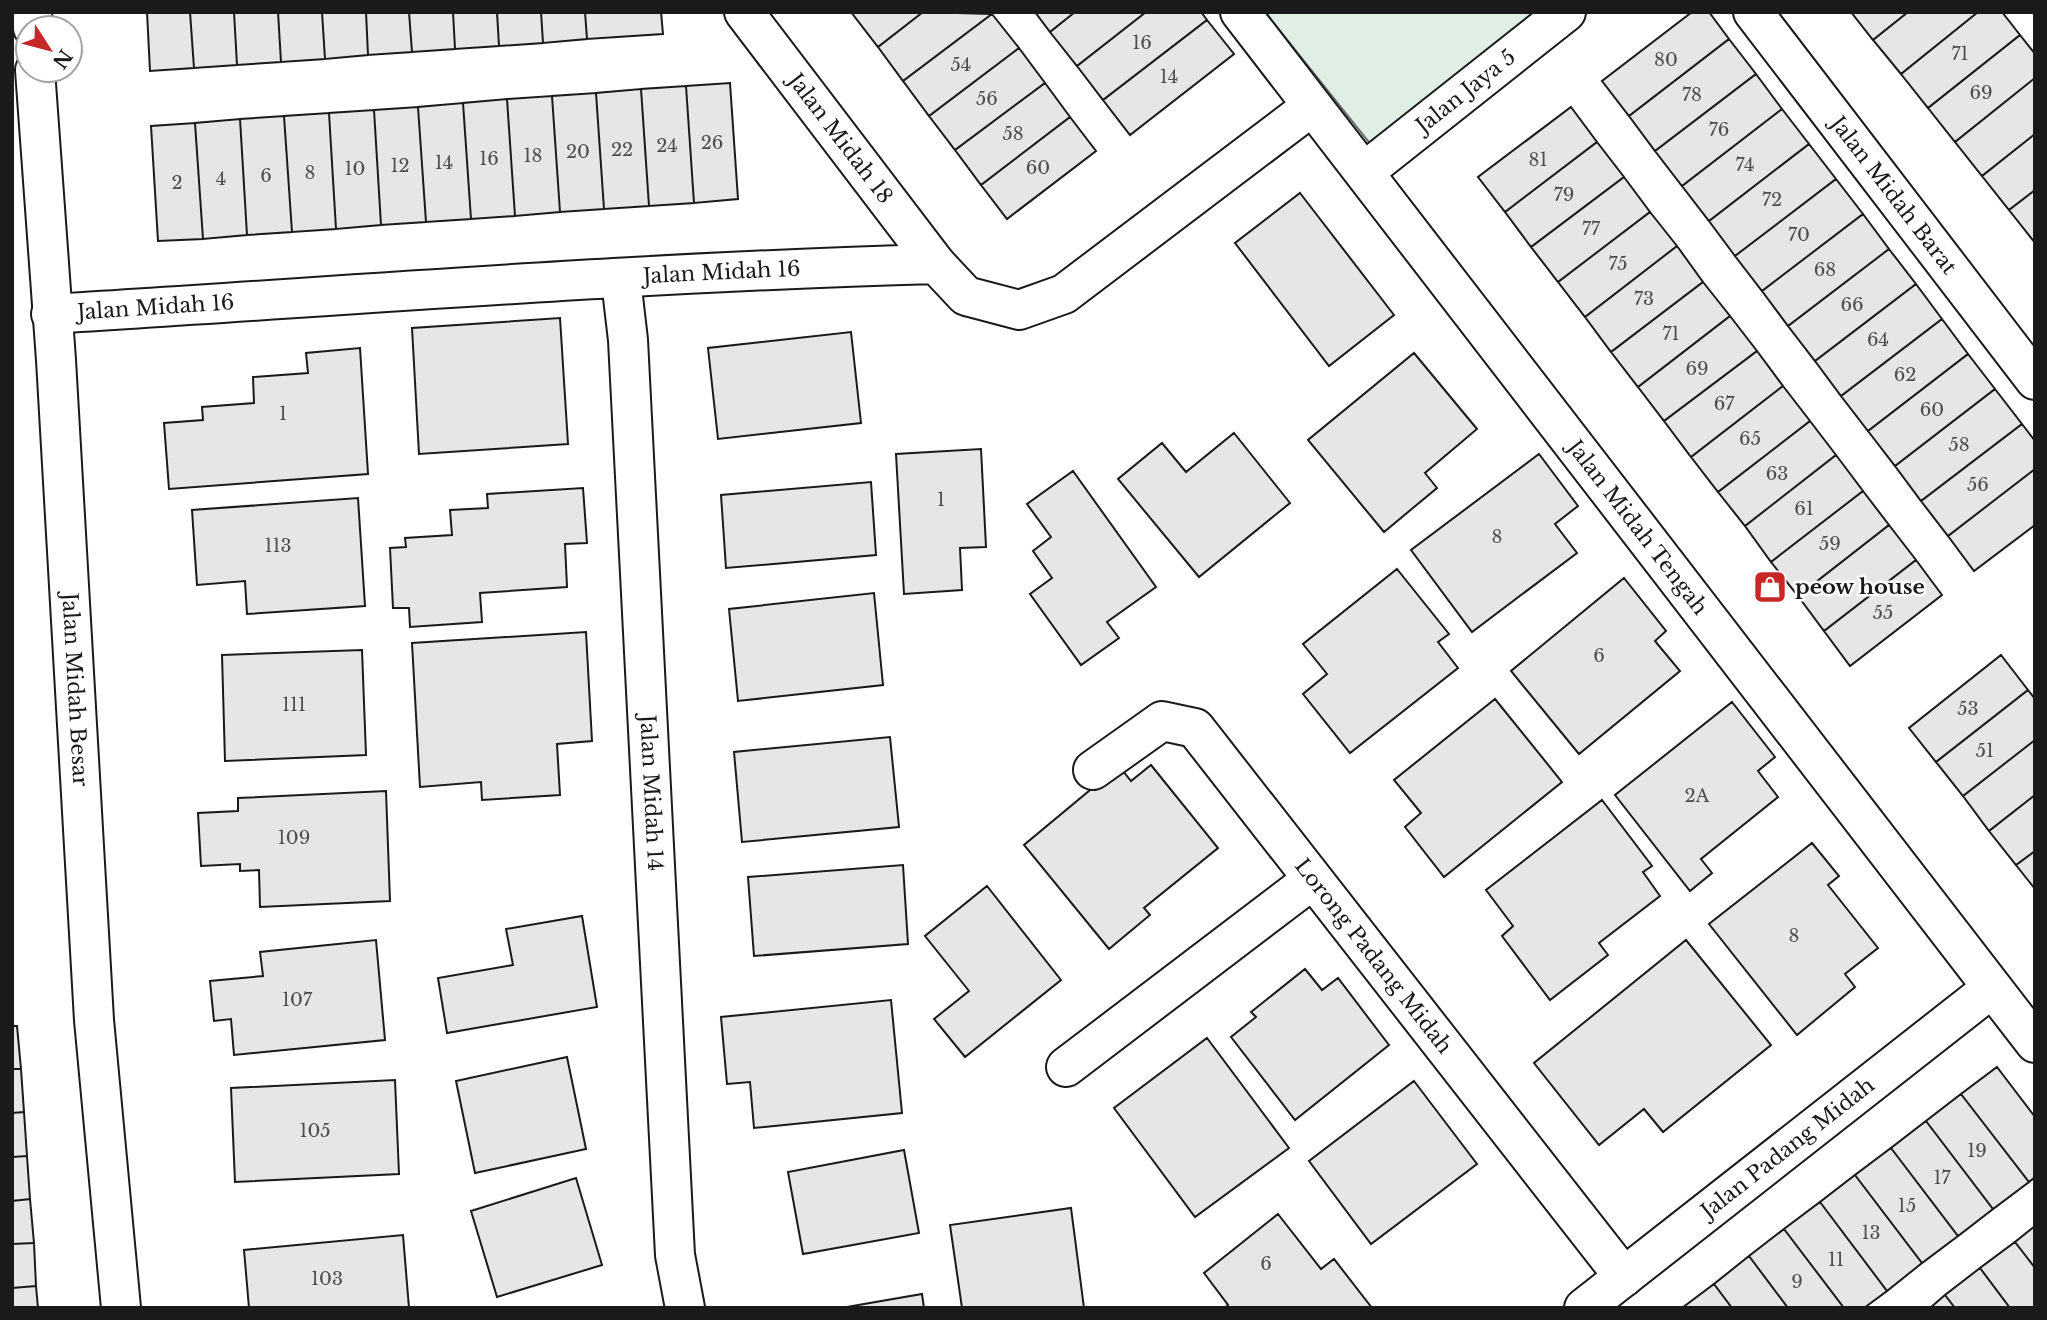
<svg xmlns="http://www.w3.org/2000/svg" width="2047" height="1320" font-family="'Libre Baskerville',serif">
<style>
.green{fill:#e0efe3;stroke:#6a6a6a;stroke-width:2}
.building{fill:#e6e6e6;stroke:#1a1a1a;stroke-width:2}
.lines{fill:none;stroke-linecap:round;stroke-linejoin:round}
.minor-casing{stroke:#1a1a1a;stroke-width:42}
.tertiary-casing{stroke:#1a1a1a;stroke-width:42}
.minor{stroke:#fff;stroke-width:38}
.tertiary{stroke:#fff;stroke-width:38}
.labels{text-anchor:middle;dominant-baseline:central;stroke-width:5;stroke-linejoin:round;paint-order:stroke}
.number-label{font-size:18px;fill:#4d4d4d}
.street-label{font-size:21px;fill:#1a1a1a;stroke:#fff}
.poi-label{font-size:21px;font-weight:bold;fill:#1a1a1a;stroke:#fff;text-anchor:start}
</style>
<rect width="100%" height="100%" fill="#fff"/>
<path class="green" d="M1265,12h275l-168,134z"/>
<path class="building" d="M147,12h43l4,56 -44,3z
M190,12h44l3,53 -43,3z
M234,12h44l3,50 -44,3z
M278,12h44l3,47 -44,3z
M322,12h44l2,43 -43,4z
M366,12h43l3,40 -44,3z
M409,12h44l2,37 -43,3z
M453,12h44l2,34 -44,3z
M497,12h44l2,31 -44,3z
M541,12h44l2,27 -44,4z
M585,12h76l2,22 -76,5z
M851,12h72l-45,35z
M923,12l69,2 -89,67 -25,-34z
M1035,12h40l-25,20z
M1075,12h71l-69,54 -27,-34z
M1146,12h55l6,8 -104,80 -26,-34z
M1692,12h17l20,27 -100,77 -27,-35z
M1851,12h57l-35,28z
M1908,12h70l-77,62 -28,-34z
M1978,12h24l18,23 -92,73 -27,-34z
M992,14l27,34 -90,68 -26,-35z
M1207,20l27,34 -104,81 -27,-35z
M2020,35l15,19v24l-80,64 -27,-34z
M1729,39l27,35 -101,77 -26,-35z
M1019,48l26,35 -90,67 -26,-34z
M1756,74l26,35 -100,77 -27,-35z
M2035,78v56l-53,42 -27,-34z
M730,83l8,116 -44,4 -8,-117z
M1045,83l25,34 -89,68 -26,-35z
M686,86l8,117 -45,3 -8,-117z
M641,89l8,117 -45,3 -8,-116z
M596,93l8,116 -44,3 -8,-116z
M552,96l8,116 -45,4 -8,-117z
M507,99l8,117 -44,3 -8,-116z
M463,103l8,116 -45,3 -8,-115z
M418,107l8,115 -45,3 -7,-115z
M1571,107l26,35 -92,70 -27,-35z
M1782,109l27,35 -100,77 -27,-35z
M374,110l7,115 -45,4 -7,-116z
M329,113l7,116 -44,3 -8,-116z
M284,116l8,116 -45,3 -7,-116z
M1070,117l26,34 -89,68 -26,-34z
M240,119l7,116 -44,4 -8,-116z
M195,123l8,116 -45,2 -7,-115z
M2035,134v56l-26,20 -27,-34z
M1597,142l27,35 -93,70 -26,-35z
M1809,144l27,35 -101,77 -26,-35z
M1624,177l26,35 -92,70 -27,-35z
M1836,179l27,35 -101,77 -27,-35z
M2035,190v53l-26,-33z
M1300,193l94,122 -65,51 -94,-123z
M1650,212l27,34 -92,71 -27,-35z
M1863,214l26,35 -101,77 -26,-35z
M1677,246l26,36 -92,70 -26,-35z
M1889,249l27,35 -101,77 -27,-35z
M1703,282l27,34 -92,71 -27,-35z
M1916,284l26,35 -101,77 -26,-35z
M1730,316l27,35 -93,70 -26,-34z
M560,318l8,126 -149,10 -7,-126z
M1942,319l26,35 -100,77 -27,-35z
M851,332l10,91 -143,16 -10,-91z
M360,348l8,126 -199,15 -5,-66 39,-3 -1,-13 52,-4 -1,-26 55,-4 -2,-20z
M1757,351l26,35 -92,71 -27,-36z
M1414,353l63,76 -52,44 12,15 -53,44 -76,-92z
M1968,354l27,35 -100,77 -27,-35z
M1783,386l27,35 -92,71 -27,-35z
M1995,389l27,35 -101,77 -26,-35z
M1810,421l26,34 -91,71 -27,-34z
M2022,424l13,17v28l-87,67 -27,-35z
M1234,433l56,70 -91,74 -81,-98 44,-36 24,29z
M981,449l5,98 -26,1 2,42 -58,4 -8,-140z
M1539,454l39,52 -23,18 22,29 -105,79 -61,-82z
M1836,455l27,36 -92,71 -26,-36z
M2035,469v56l-61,46 -26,-35z
M1073,471l83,116 -49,35 12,16 -38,27 -51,-71 22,-16 -19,-27 18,-14 -24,-33z
M871,482l5,73 -150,13 -5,-73z
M583,488l4,55 -22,1 2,43 -87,6 2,29 -72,5 -1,-19h-16l-3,-60 16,-1 -1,-9 47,-3 -2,-25 38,-2 -1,-14z
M1863,491l26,34 -91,71 -27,-34z
M358,498l7,108 -118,8 -2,-33 -48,4 -5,-75z
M1889,525l27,35 -92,71 -26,-35z
M1916,560l26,35 -92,71 -26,-35z
M1397,569l52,65 -11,8 20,26 -108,85 -47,-59 24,-20 -24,-30z
M1624,578l42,53 -11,10 25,30 -101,83 -68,-83z
M874,593l9,92 -145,16 -9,-92z
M586,632l6,109 -35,3 3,51 -78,5 -1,-18 -61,5 -8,-144z
M362,650l4,105 -141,6 -3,-106z
M2001,655l27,35 -92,72 -27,-34z
M2028,690l7,9v41l-72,56 -27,-34z
M1495,699l67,83 -118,95 -39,-50 16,-14 -27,-33z
M1732,702l43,55 -17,14 20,26 -77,62 11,14 -22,18 -75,-96z
M890,737l9,90 -157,15 -8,-90z
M2035,740v55l-46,36 -26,-35z
M1151,765l67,83 -74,60 6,7 -41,34 -85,-104 95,-79 12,15z
M386,791l4,110 -130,6 -1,-37 -19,1v-7l-39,2 -3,-53 40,-2v-13z
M2035,795v56l-19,14 -27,-34z
M1602,800l50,66 -9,6 17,24 -61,47 9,12 -58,45 -48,-64 11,-10 -27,-36z
M1812,843l27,33 -11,9 50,63 -33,26 10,13 -58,48 -88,-111z
M2035,851v38l-19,-24z
M903,865l5,79 -154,12 -6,-79z
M987,886l74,94 -96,77 -31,-38 35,-28 -44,-55z
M582,916l15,91 -150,26 -9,-55 75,-13 -7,-36z
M376,940l9,100 -151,15 -3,-36 -17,2 -4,-40 53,-5 -3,-24z
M1686,940l85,105 -108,87 -19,-23 -45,36 -65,-82z
M1305,969l17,21 16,-12 51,67 -94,75 -64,-83 25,-20 -5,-5z
M891,1000l11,113 -148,15 -4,-46 -23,2 -6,-67z
M12,1026h5l4,43h-9z
M1207,1038l82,110 -94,69 -81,-109z
M567,1057l19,92 -111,24 -19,-92z
M1997,1067l38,50v60l-6,5 -68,-88z
M12,1069h9l3,43 -12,1z
M395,1080l4,94 -164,8 -4,-94z
M1414,1081l63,83 -106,80 -62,-83z
M1961,1094l68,88 -36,27 -67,-88z
M24,1112l3,44 -15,1v-44z
M1926,1121l67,88 -35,27 -67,-88z
M1891,1148l67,88 -36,27 -67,-88z
M904,1150l15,83 -116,21 -15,-82z
M27,1156l3,43 -18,2v-44z
M1855,1175l67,88 -35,28 -67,-89z
M576,1178l26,87 -105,32 -26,-86z
M30,1199l4,44 -22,1v-43z
M1820,1202l67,89 -23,17h-20l-60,-79z
M1071,1208l13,100h-122l-12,-83z
M1278,1214l43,55 13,-10 38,49h-147l3,-3 -24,-32z
M2035,1226v42l-20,-26z
M1784,1229l60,79h-56l-39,-52z
M403,1235l6,73h-160l-5,-58z
M2015,1242l20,26v40h-25l-30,-40z
M34,1243l2,43 -24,2v-44z
M1749,1256l39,52h-56l-18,-24z
M1980,1268l30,40h-55l-10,-13z
M1714,1284l18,24h-50z
M36,1286l2,22h-26v-20z
M922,1294l2,14h-83z
M1945,1295l10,13h-25z"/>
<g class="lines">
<defs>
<g id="minor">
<path id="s1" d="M744,12l192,252"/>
<path id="s2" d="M1240,12l795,1031"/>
<path id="s3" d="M1753,12l282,368"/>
<path id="s4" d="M1364,172l202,-160"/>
<path id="s5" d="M621,280l7,60 47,915 10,53"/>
<path id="s6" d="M51,314c295,-18 590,-42 885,-50l30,32 53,14 45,-16 247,-187"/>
<path id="s7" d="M1093,770l69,-49 33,7 429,549"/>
<path d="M1066,1067l246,-187"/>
<path id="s8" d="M1584,1308l408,-320"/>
</g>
<g id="tertiary">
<path d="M32,12l1,16"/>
<path id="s9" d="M35,70l21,290 38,660 27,288"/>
</g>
</defs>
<use href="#minor" class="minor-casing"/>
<use href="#tertiary" class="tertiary-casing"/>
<use href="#minor" class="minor"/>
<use href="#tertiary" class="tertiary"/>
</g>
<defs>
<symbol id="shop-square" viewBox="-11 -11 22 22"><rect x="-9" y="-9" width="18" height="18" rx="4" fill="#c62828" stroke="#fff"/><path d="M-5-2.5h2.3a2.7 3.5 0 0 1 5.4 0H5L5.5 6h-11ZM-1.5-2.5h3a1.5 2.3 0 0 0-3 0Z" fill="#fff"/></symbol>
</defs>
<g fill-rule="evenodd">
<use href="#shop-square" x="1751" y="568" width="38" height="38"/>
</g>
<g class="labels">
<g class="number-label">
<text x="1142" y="43">16</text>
<text x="1960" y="54">71</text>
<text x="1666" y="60">80</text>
<text x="961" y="65">54</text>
<text x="1169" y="77">14</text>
<text x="1981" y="93">69</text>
<text x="1692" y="95">78</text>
<text x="987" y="99">56</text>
<text x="1719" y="130">76</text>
<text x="1013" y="134">58</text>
<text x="712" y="143">26</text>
<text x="667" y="146">24</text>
<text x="622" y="150">22</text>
<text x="578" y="152">20</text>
<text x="533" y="156">18</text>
<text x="489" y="159">16</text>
<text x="1538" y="160">81</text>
<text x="444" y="163">14</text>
<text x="1745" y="165">74</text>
<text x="400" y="166">12</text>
<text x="1038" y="168">60</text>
<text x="355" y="169">10</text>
<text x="310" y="173">8</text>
<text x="266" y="176">6</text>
<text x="221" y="179">4</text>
<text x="177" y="183">2</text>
<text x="1564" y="195">79</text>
<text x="1772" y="200">72</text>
<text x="1591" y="229">77</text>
<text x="1799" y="235">70</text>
<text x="1618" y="264">75</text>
<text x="1825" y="270">68</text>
<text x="1644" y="299">73</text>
<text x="1852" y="305">66</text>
<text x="1671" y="334">71</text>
<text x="1878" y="340">64</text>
<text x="1697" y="369">69</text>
<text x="1905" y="375">62</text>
<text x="1724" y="404">67</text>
<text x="1932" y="410">60</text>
<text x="283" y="414">1</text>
<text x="1750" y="439">65</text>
<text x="1959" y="445">58</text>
<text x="1777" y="474">63</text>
<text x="1978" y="485">56</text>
<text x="941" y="500">1</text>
<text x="1804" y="509">61</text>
<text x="1497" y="537">8</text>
<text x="1830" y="544">59</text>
<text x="278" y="546">113</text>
<text x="1883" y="613">55</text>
<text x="1599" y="656">6</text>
<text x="294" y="705">111</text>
<text x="1968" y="709">53</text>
<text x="1985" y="751">51</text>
<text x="1697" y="796">2A</text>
<text x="294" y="838">109</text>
<text x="1794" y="936">8</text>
<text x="297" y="1000">107</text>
<text x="315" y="1131">105</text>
<text x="1977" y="1151">19</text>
<text x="1942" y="1178">17</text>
<text x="1907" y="1206">15</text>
<text x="1871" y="1233">13</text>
<text x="1836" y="1260">11</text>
<text x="1266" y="1264">6</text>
<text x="327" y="1279">103</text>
<text x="1797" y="1282">9</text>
</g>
<g class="street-label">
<text stroke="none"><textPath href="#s4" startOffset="130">Jalan Jaya 5</textPath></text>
<text stroke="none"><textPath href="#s1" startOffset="159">Jalan Midah 18</textPath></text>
<text stroke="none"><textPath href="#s3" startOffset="231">Jalan Midah Barat</textPath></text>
<text stroke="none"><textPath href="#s6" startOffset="672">Jalan Midah 16</textPath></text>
<text stroke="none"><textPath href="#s6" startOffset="105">Jalan Midah 16</textPath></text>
<text stroke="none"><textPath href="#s2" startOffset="651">Jalan Midah Tengah</textPath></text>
<text stroke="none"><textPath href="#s9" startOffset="621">Jalan Midah Besar</textPath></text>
<text stroke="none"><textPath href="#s5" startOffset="514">Jalan Midah 14</textPath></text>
<text stroke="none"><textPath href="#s7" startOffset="408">Lorong Padang Midah</textPath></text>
<text stroke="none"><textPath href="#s8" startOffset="259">Jalan Padang Midah</textPath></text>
</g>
<g class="poi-label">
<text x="1795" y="587">peow house</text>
</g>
</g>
<rect width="2047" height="1320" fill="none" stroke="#1a1a1a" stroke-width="28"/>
<g transform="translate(49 49) rotate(126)"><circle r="33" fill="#ffffff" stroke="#a3a3a3" stroke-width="2"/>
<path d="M0-5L12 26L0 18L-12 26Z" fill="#c62828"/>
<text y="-10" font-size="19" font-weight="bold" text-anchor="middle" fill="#1a1a1a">N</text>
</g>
</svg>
